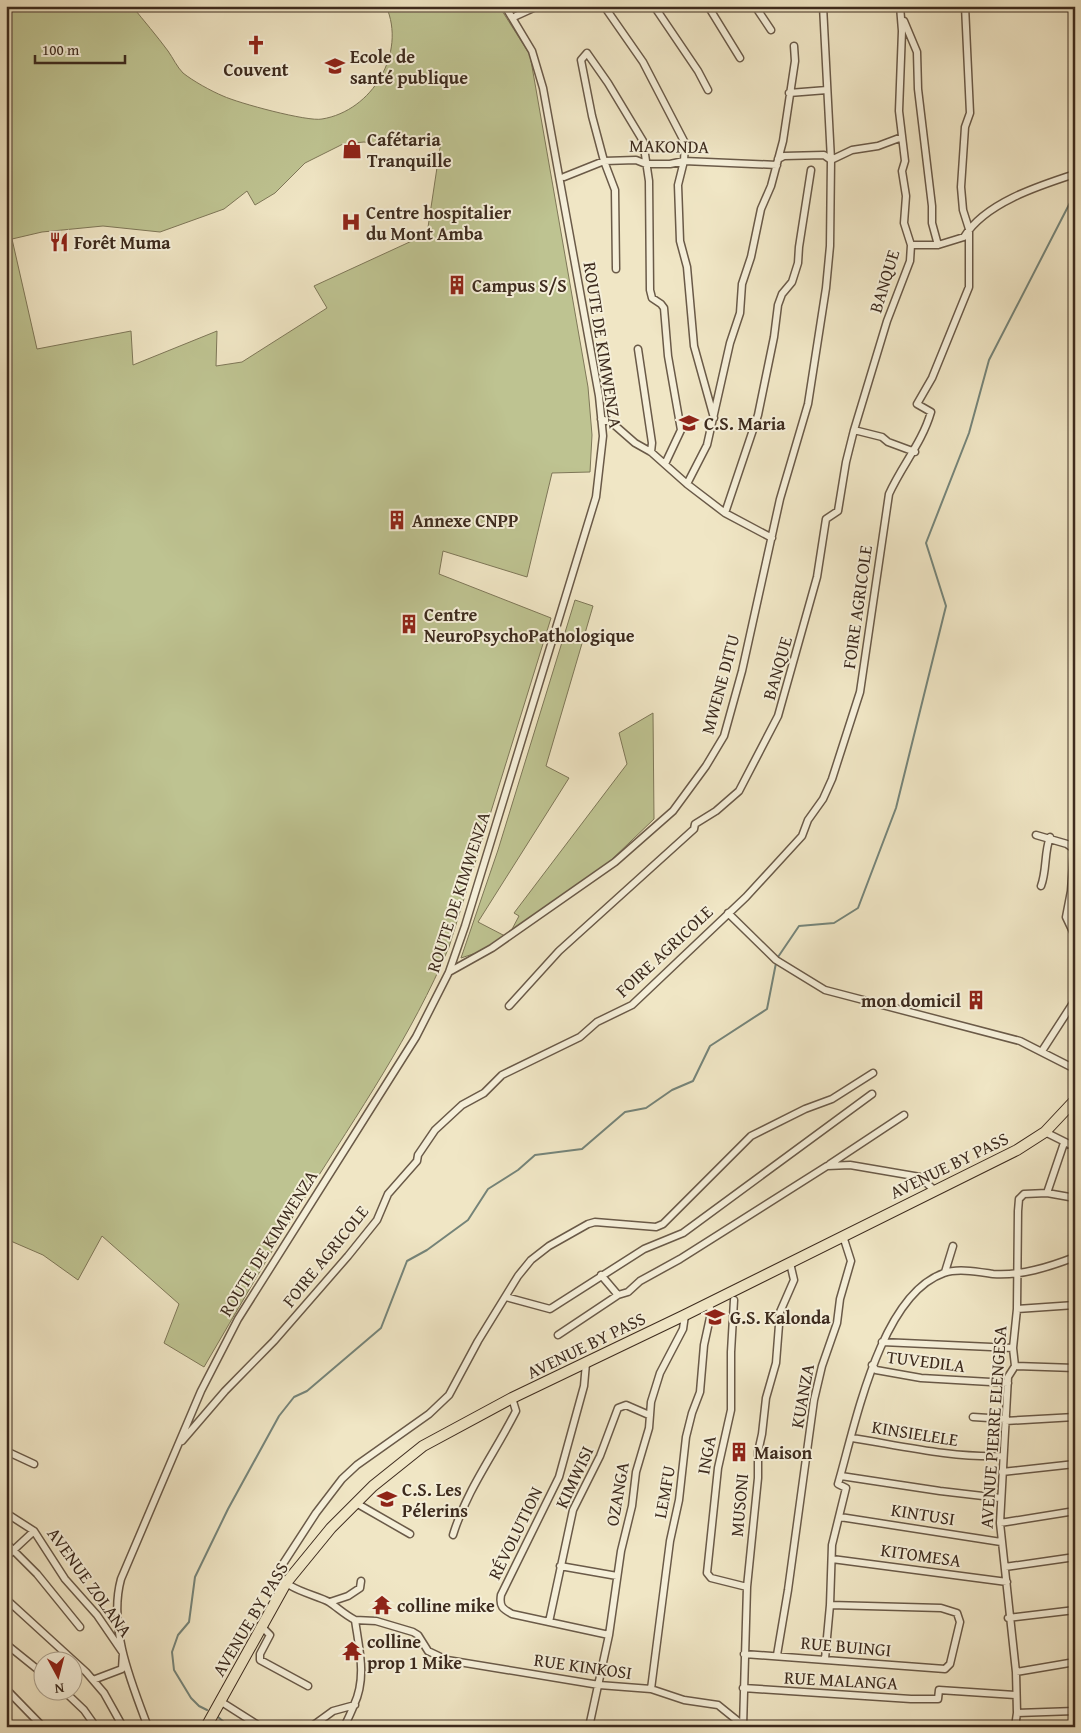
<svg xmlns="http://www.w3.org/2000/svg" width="1081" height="1733" font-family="'Gentium Book Plus',serif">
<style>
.green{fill:#bec391;stroke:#7e7758;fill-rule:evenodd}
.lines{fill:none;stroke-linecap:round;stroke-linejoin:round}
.stream{stroke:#758479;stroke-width:2}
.minor-casing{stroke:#6a5a48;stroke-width:9}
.highway-casing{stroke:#3d2b1e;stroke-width:12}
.minor{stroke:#f5efd9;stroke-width:6}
.highway{stroke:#f0e6c5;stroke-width:10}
.labels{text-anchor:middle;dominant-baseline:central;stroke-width:4;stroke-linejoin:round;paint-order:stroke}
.poi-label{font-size:18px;font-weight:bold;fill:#3d2b1e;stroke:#f5efd9;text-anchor:start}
.street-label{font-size:18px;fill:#3d2b1e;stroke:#f5efd9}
</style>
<rect width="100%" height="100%" fill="#f0e6c5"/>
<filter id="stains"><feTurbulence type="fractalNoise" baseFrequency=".004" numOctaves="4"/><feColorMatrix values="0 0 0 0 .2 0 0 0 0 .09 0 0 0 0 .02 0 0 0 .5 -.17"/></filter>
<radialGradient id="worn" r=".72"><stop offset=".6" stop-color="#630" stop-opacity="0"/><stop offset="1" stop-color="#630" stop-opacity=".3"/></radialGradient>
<path class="green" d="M6,6h126c12,15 25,30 36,45 5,7 9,16 15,22 10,8 28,18 40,23 15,7 85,26 99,23 50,-8 85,-66 64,-113h113l31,49 58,332 4,48 -2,37 -38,1 -25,104 -84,-26 -4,23 112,44 -102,329c-37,88 -91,166 -142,247 -36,57 -69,115 -103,173l-40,-24 15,-39 -77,-68 -24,44 -35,-25 -37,-16zM421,138l20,3 -14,93 -113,52 13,22 -85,54 -26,4 1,-35 -84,34 -2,-34 -94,18 -25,-110 30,-7 61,-6 57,6 64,-23 23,-18 8,14 20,-12 30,-30 38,-19 21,-2 13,2z
M575,600l18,6 -47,160 23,12 -91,144 27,14 5,-3 9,-17 -5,-3 113,-149 -8,-31 34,-20 1,106 -47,45 -119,85 -27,9 37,-108z"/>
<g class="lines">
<path class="stream" d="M778,957l21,-31 35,-3 24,-15 38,-100 50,-202 -20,-63 43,-110 20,-73 86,-167
M207,1710l-8,-4 -8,-8 -17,-28 -2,-18 6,-17 11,-13 6,-45 33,-68 51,-93 15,-19 13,-6 74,-63 26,-67 20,-11 41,-30 20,-31 30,-19 17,-15 47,-6 43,-37 21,-4 26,-18 21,-9 17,-35 57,-37 9,-46
M218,1717l12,10"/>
<defs>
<path id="minor" d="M604,6l39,56 42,81 -1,18 -6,24 2,56 7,26 7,79 20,72
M654,6l44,65 10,19
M708,6l32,52
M755,6l16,24
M516,16l22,-10
M904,21l13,31 1,37 14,117v17l6,22
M789,93l38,-3
M778,159l6,-3 40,-1 7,5 21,-10 26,-4 24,-9
M564,177l40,-16 32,-1 10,4h24l14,-3 93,4
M911,245h27l26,-8c21,-34 74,-51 111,-63
M616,269l-1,-79 -11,-29 -12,-45 -11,-56 6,-7 21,30 35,58 6,40 1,109 2,8 9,6 3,4 4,48 13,74 -16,34
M638,349l14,94 -1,9
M601,419l10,3 24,21 16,9 36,32 38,29 47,25
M854,430l28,7 6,5 27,10
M687,484l20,-39 23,-102 10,-30 2,-29 9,-27 10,-48 10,-23 12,-45 12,-80 -1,-15
M725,513l33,-98 16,-78 4,-32 4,-11 10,-12 6,-19 1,-16 12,-77
M1036,835l31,9 7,5 -3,42 -5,26 9,19
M1041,886c6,-16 3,-33 9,-49
M728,913l48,47 49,30 195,51 55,28
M449,972l43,-24 123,-86 58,-51 33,-45 18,-30 18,-65 38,-172 28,-95 18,-116 4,-42 1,-86 -8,-154
M509,1006l50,-55 135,-122 1,-5 21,-13 23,-20 39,-75 39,-139 9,-58 12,-8 8,-49 8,-32 33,-109 23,-60 1,-16 -7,-22 2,-27 -4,-25 3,-10 -6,-50 3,-80 -2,-25
M1042,1051l33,-51
M1045,1132l30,15
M830,1164l74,-49
M1047,1193l17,-50
M945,1272l8,-26
M601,1275l17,20
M506,1297l44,12 94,-60 39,-16 189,-139
M734,1300l-3,52v58l-13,58 -11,105 4,5 36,9
M1017,1309l58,-4
M558,1335l60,-40 10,-3 12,-11 40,-22 147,-93 23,-1 70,12 14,13
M882,1342l131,6
M586,1363l-2,23 -25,91 -58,118c-2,12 2,14 11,19l97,21
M872,1365l4,5 45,8 87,5
M1015,1366l60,2
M973,1417l32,2
M1005,1421l70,-4
M852,1438c50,8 100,20 151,18
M182,1441l43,-50 49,-50 74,-85 29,-36 11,-26 29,-33 1,-6 17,-25 27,-25 22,-12 18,-18 78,-38 17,-15 35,-17 114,-108 56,-61 6,-16 15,-21 9,-20 28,-87 29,-198c13,-29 33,-51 42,-82l-14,-8 15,-26 37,-91v-58l-6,-19 -2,-23 4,-60 5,-14 -5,-107
M6,1451l28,13
M1002,1472l73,-8
M841,1476l99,15 60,7
M356,1503l54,31
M6,1513l28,18 31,48 32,36 26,38 -1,16 -29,11
M840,1517l161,25
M1000,1523l75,-12
M453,1535c14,-46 42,-82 63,-124l-4,-13
M6,1543l31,31 43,53
M6,1557l28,-26
M832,1559l175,23
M560,1566l57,10
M1005,1567l70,-10
M6,1599l80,73 18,21 19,34
M330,1602l18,-6 12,-8 1,-7
M1008,1618l67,-8
M355,1620l21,1 37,11 5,3 10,16 19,9 152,25 52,4 33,11 34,5 26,21
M549,1622l24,-112 27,-54 18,-48 8,-3 23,10
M263,1628l7,7 -10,19v6l48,26
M6,1644l36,29
M744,1654l201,15 5,-5 10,-42 -3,-9 -16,-5 -111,-3
M777,1655l11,-65 26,-190 8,-34 15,-43 3,-24 11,-38 -8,-25
M825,1659l5,-54 2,-60 14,-57 -8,-4c17,-58 42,-189 106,-211 14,-5 35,-1 49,1 28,2 56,-7 82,-17
M1016,1672l59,-10
M743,1688l168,11h27l1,-9 76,5
M6,1689l37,38
M651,1689l19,-148 9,-41 7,-63 6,-24 8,-21 4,-47 7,-32 -2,-10
M63,1690l21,20 12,17
M220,1701l41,26
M1017,1713l58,-2
M138,1727l9,-3
M148,1727c-17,-45 -40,-100 -27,-148l80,-188 37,-72 178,-282 33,-65 16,-46 131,-429 7,-61 -4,-40 -56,-308 -11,-37 -27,-45
M311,1727l22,-16 22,-6
M344,1727c4,-8 7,-14 10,-22 13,-27 5,-57 1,-85 -10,-5 -17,-12 -26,-18 -14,-8 -49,-13 -50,-32l37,-57 26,-34 15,-14 72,-51 20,-19 29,-54 40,-65 13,-16 18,-14 39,-22 7,-2 61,5 7,-3 88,-88 54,-27 27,-10 41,-26
M589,1727l20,-92 12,-84 11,-45 4,-34 13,-44 2,-26 9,-29 23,-44 2,-14
M743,1727l4,-140 11,-109v-26l4,-18 4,-36 10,-35 4,-51 14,-32 -4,-17
M1015,1727l2,-14 -1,-41 -16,-149 8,-146 7,-11 -2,-18 4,-39 1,-98 1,-12 5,-5 23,-1 28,5"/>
<path id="highway" d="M206,1727l80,-144 45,-55 42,-42 50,-40 89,-48 173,-83 332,-165 28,-18 30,-32"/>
</defs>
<use href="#minor" class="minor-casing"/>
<use href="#highway" class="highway-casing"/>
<use href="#minor" class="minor"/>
<use href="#highway" class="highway"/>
</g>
<defs>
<symbol id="church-bare" viewBox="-9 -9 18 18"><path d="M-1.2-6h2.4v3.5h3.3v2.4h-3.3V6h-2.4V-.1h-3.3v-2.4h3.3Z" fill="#8f2418" stroke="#f5efd9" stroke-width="2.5" paint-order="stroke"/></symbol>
<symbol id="university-bare" viewBox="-9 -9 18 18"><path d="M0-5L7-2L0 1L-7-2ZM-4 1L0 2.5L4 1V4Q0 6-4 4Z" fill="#8f2418" stroke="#f5efd9" stroke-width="2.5" paint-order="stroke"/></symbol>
<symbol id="shop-bare" viewBox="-9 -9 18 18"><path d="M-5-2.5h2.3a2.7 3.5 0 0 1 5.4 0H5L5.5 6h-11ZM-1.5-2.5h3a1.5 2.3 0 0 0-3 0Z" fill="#8f2418" stroke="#f5efd9" stroke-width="2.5" paint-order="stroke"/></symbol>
<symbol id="hospital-bare" viewBox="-9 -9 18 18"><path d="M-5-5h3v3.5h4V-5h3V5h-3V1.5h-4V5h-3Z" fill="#8f2418" stroke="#f5efd9" stroke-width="2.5" paint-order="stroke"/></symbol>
<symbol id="restaurant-bare" viewBox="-9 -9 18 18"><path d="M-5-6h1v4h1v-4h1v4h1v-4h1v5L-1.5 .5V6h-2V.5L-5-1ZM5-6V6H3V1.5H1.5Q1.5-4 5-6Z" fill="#8f2418" stroke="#f5efd9" stroke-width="2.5" paint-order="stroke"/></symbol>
<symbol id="building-bare" viewBox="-9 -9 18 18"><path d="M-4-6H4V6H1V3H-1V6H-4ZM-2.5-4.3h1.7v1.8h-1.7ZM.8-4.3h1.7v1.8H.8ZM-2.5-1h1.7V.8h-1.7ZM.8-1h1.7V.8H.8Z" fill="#8f2418" stroke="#f5efd9" stroke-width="2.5" paint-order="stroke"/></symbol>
<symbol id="school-bare" viewBox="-9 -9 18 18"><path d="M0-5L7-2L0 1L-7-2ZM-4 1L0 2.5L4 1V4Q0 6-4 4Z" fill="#8f2418" stroke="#f5efd9" stroke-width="2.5" paint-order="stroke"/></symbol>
<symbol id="temple-bare" viewBox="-9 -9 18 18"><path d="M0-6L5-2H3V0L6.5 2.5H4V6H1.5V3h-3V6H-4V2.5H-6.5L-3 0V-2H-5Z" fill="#8f2418" stroke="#f5efd9" stroke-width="2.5" paint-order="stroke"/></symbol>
</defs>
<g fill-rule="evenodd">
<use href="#church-bare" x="242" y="31" width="28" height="28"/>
<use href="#university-bare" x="321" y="52" width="28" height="28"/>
<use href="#shop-bare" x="338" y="135" width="28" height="28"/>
<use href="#hospital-bare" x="337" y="208" width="28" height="28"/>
<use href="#restaurant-bare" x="45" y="228" width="28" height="28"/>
<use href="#building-bare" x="443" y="271" width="28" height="28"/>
<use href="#school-bare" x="675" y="409" width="28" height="28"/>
<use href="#building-bare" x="383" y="506" width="28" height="28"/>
<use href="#building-bare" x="395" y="610" width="28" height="28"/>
<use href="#building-bare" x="962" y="986" width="28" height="28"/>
<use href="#school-bare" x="701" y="1303" width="28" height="28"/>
<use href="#building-bare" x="725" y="1438" width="28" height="28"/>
<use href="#school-bare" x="373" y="1485" width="28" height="28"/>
<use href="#temple-bare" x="368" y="1591" width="28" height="28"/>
<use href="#temple-bare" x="338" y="1637" width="28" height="28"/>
</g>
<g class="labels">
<g class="poi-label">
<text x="350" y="56">Ecole de<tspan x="350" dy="21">santé publique</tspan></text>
<text x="256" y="69" text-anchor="middle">Couvent</text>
<text x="367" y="139">Cafétaria<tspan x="367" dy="21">Tranquille</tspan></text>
<text x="366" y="212">Centre hospitalier<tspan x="366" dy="21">du Mont Amba</tspan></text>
<text x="74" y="242">Forêt Muma</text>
<text x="472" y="285">Campus S/S</text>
<text x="704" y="423">C.S. Maria</text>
<text x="412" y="520">Annexe CNPP</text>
<text x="424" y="614">Centre<tspan x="424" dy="21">NeuroPsychoPathologique</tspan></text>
<text x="961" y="1000" text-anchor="end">mon domicil</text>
<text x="730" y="1317">G.S. Kalonda</text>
<text x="754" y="1452">Maison</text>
<text x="402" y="1489">C.S. Les<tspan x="402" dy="21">Pélerins</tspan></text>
<text x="397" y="1605">colline mike</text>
<text x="367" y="1641">colline<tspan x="367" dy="21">prop 1 Mike</tspan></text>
</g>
<g class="street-label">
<text transform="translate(669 146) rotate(1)">MAKONDA</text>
<text transform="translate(884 281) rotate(-73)">BANQUE</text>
<text transform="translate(603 345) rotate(81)">ROUTE DE KIMWENZA</text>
<text transform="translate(857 607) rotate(-82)">FOIRE AGRICOLE</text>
<text transform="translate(777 668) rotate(-74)">BANQUE</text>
<text transform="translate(720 684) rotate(-75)">MWENE DITU</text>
<text transform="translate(458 892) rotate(-72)">ROUTE DE KIMWENZA</text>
<text transform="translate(664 951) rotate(-43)">FOIRE AGRICOLE</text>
<text transform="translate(949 1165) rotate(-26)">AVENUE BY PASS</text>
<text transform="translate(268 1243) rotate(-58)">ROUTE DE KIMWENZA</text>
<text transform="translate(325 1256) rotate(-51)">FOIRE AGRICOLE</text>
<text transform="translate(586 1345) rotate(-26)">AVENUE BY PASS</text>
<text transform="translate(926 1361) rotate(7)">TUVEDILA</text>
<text transform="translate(802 1396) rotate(-80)">KUANZA</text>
<text transform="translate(993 1427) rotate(-86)">AVENUE PIERRE ELENGESA</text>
<text transform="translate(915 1433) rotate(9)">KINSIELELE</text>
<text transform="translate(706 1455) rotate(-80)">INGA</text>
<text transform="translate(574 1477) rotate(-65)">KIMWISI</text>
<text transform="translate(664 1492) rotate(-80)">LEMFU</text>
<text transform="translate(617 1494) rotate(-80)">OZANGA</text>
<text transform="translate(739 1505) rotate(-85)">MUSONI</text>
<text transform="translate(923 1514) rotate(9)">KINTUSI</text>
<text transform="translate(515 1533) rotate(-64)">RÉVOLUTION</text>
<text transform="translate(921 1555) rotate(8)">KITOMESA</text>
<text transform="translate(90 1582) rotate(54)">AVENUE ZOLANA</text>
<text transform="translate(250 1619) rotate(-59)">AVENUE BY PASS</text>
<text transform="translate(846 1646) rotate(5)">RUE BUINGI</text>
<text transform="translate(583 1666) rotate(8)">RUE KINKOSI</text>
<text transform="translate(841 1680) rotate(3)">RUE MALANGA</text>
</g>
</g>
<rect width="1081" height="1733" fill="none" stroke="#f0e6c5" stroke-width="25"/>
<rect x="8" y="8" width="1066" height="1718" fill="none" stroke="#3d2b1e" stroke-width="2.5"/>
<rect x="12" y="12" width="1056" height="1708" fill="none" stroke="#3d2b1e"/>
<g transform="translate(58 1676) rotate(173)"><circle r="24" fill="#f5efd9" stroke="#aba18e"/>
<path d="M0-4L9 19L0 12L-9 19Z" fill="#8f2418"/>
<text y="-8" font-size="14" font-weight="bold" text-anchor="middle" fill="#3d2b1e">N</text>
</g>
<path d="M35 55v8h90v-8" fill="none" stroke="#3d2b1e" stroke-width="2.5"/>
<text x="42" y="55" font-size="15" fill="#3d2b1e" stroke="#f5efd9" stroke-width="4" paint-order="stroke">100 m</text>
<rect width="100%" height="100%" filter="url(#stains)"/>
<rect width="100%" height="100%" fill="url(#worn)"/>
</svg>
